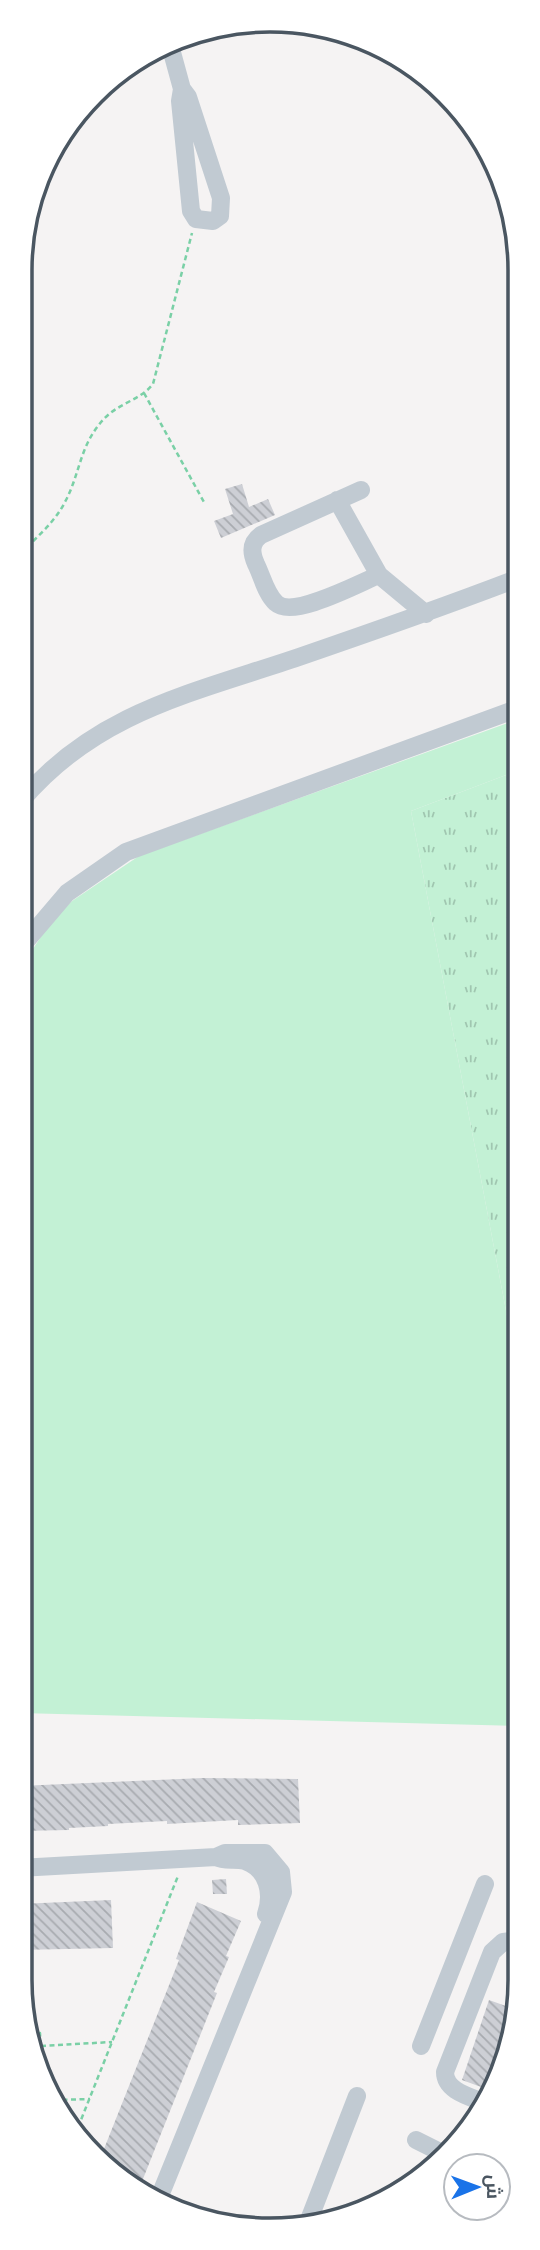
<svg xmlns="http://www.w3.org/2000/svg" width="540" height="2250" font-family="Cabin,Cairo,sans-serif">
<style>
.grass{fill:url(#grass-tufts)}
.garden{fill:#c3f1d5}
.building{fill:url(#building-back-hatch)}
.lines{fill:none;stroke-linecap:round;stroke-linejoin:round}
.path{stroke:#7ad0a6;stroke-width:2.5;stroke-dasharray:5 3.5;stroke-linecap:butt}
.minor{stroke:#c1cad2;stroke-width:18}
.rim{fill:none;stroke:#4a5661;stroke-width:3.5}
</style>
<defs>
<pattern id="grass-tufts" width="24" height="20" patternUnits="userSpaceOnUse" patternTransform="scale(1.75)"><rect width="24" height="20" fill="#c3f1d5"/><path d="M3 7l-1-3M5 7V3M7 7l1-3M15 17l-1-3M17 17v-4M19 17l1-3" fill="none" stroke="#a0c6b0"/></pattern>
<pattern id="building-back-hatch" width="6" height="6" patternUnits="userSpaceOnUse" patternTransform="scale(1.75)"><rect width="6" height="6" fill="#cdcfd5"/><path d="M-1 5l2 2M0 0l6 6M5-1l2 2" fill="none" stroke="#a8abb0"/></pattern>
</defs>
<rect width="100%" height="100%" fill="#f5f3f3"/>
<path class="grass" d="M519,770v609l-108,-568z"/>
<path class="garden" d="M519,719v51l-108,41 108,568v347l-499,-13 1,-746 31,-47 20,-19 67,-45z"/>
<path class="building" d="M242,484l7,23 19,-8 7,16 -54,23 -7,-17 19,-7 -8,-25z
M203,1778l95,1 2,44 -62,2v-5l-71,4v-3l-59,3v2l-39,2v2l-50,1v-45z
M226,1879l1,15h-14l-1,-14z
M111,1900l2,48 -94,2v-46z
M197,1902l44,19 -15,35 3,1 -15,35 3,1 -78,196 -39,-30 79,-199 -3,-1z
M489,2000l25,9 -6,19 5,2 -21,61 -30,-11z"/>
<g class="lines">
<path class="path" d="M144,393l61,111
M21,553c16,-16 35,-32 45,-53 13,-25 14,-51 32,-74 16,-23 41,-24 55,-42l39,-151
M30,2033h10l2,48
M41,2046l71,-4
M54,2100l36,-1
M75,2135l103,-259"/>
<path class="minor" d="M170,45l12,44 6,8 33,101 -1,18 -7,5 -17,-2 -5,-8 -11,-110 2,-12
M361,490l-100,45c-11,8 -10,18 -5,29 6,12 10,30 20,39 17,16 83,-20 103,-28
M337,500l42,75 47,39
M21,801c75,-89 172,-108 278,-144 73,-25 147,-51 220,-79
M21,947l46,-54 59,-41 393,-144
M19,1868l197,-11c9,5 19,1 29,4 23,8 28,33 21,53
M421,2046l64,-162
M488,2104c-16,-7 -43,-12 -43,-32l47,-120 11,-10 16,-2
M416,2140l28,14
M157,2203l126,-311 -2,-20 -16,-19h-40l-9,4
M307,2225l50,-129"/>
</g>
<path d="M0 0H540V2250H0ZM270 32H270A238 238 0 0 1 508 270V1980A238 238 0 0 1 270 2218H270A238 238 0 0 1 32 1980V270A238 238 0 0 1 270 32Z" fill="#fff" fill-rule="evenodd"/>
<path class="rim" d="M270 32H270A238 238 0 0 1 508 270V1980A238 238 0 0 1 270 2218H270A238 238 0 0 1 32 1980V270A238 238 0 0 1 270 32Z"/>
<g transform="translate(477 2187) rotate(89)"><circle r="33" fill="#ffffff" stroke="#b7bbc0" stroke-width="2"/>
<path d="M0-5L12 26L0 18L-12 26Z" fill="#1a73e8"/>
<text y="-10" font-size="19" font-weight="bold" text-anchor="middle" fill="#4a5661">ش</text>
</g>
</svg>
